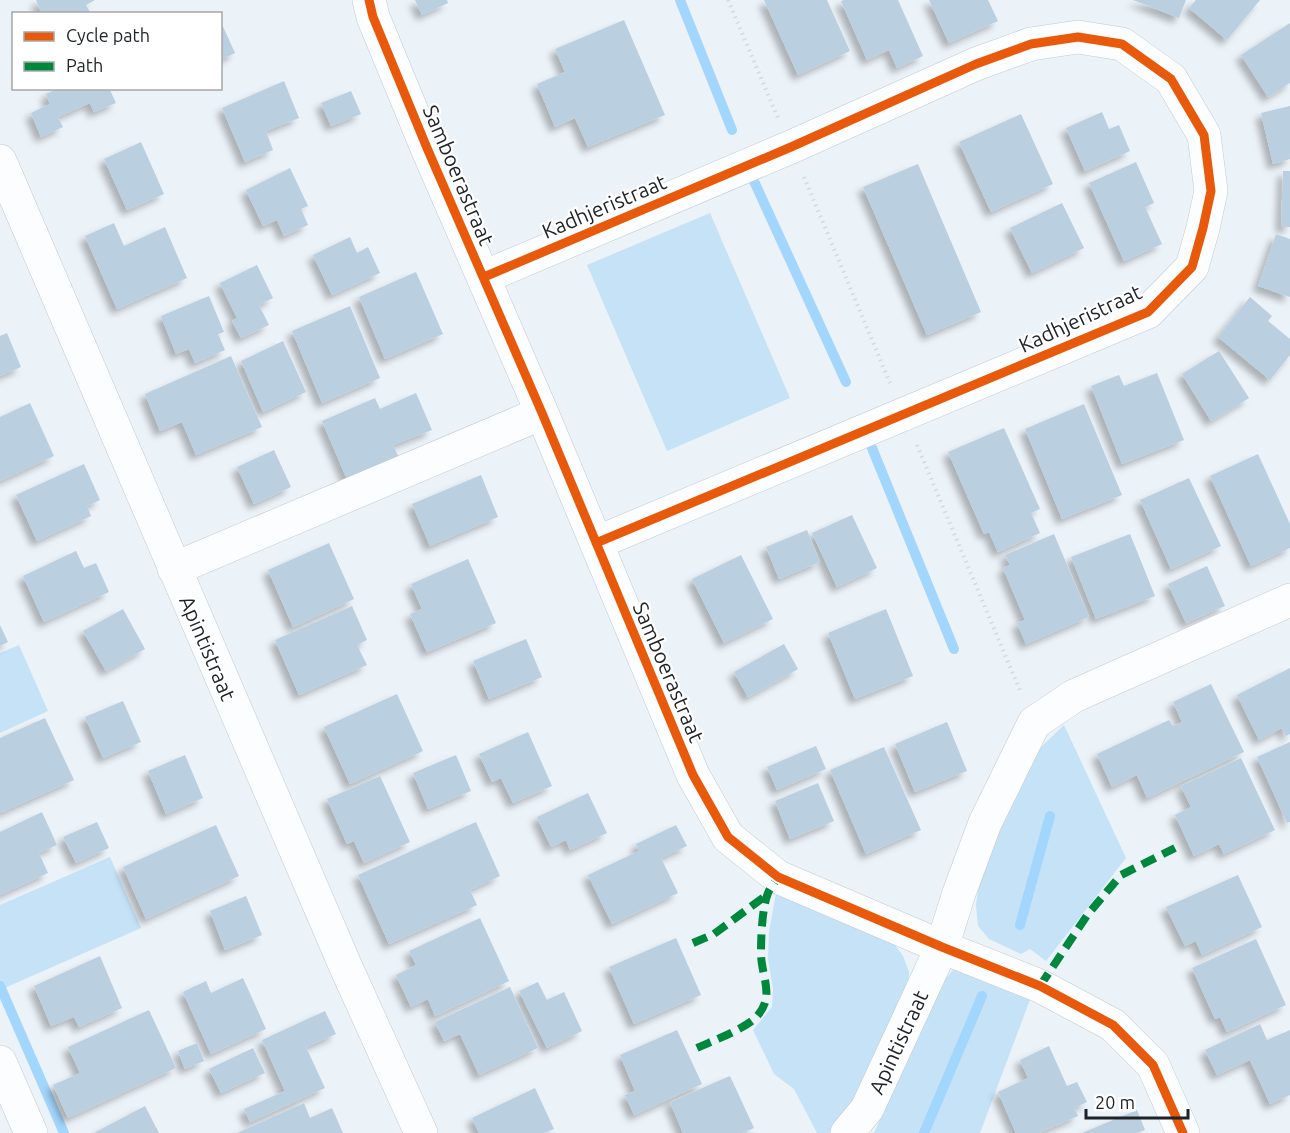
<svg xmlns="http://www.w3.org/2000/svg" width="1290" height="1133" font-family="Ubuntu,sans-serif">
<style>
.green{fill:#c5e2f7}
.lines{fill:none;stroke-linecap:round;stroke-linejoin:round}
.stream{stroke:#a2d6fc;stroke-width:10}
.building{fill:#bacfdf;filter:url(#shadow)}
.minor-casing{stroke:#c4cace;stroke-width:34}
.path{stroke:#d7d9db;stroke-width:4;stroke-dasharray:1.5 4.5;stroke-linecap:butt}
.minor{stroke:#fcfdfe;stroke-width:33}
.quiet{stroke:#00873e;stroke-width:8;stroke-dasharray:15 8;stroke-linecap:butt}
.cycleway-casing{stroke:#fff;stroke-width:13}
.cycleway{stroke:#e8590c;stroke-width:9}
.labels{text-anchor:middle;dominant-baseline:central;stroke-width:4.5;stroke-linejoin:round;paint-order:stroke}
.street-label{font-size:21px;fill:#1e2326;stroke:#fff}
</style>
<defs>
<filter id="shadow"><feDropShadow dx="-5.5" dy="5.5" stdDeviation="3" flood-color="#0004"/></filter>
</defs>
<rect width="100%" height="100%" fill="#ebf2f8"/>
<path class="green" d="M710,213l80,185 -123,53 -80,-186z
M19,645l29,66 -48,22v-80z
M1064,725l62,133 -80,103 -16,-12 -9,5 -32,-15 -11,-13 -2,-21 3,-22 41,-105 18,-28z
M110,857l31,71 -141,62v-85z
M776,893l116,48 11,15 6,16 -1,24 -37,76 -38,61h-16l-23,-44 -20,-15 -21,-44 19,-23 1,-18 -5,-31 1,-26z
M965,967l66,30 -51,136h-106l69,-151 10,-12z"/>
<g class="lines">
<path class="stream" d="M680,0l52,130
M753,179l93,203
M872,448l82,201
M1020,925l30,-109
M0,986l64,147
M924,1133l58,-137"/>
</g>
<path class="building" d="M36,0h59l-9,5 5,9h-49z
M415,0h32l1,3 -26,12z
M764,0h63l23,51 -52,24z
M844,0h54l25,56 -26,12 -8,-18 -22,10 -26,-59z
M929,0h59l10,21 -49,22z
M1133,0h53l-7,18z
M1196,0h64l-33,40 -38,-32z
M220,20l15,33 -15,7z
M624,20l41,95 -77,32 -13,-29 -20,9 -18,-43 28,-12 -10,-23z
M1290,23v60l-22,14 -27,-42z
M284,81l15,37 -33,13 7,19 -28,12 -23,-54z
M59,88h50l7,15 -22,9 -4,-9 -32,14 5,10 -22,10 -10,-24 19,-9 -4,-10z
M351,91l10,23 -30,12 -10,-23z
M1290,106v53l-17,5 -12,-51z
M1102,112l7,17 10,-4 11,26 -45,20 -19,-43z
M1021,114l32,70 -62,28 -32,-70z
M141,142l23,52 -37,16 -23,-51z
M1136,162l18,41 -9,4 17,37 -38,17 -35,-78z
M918,164l63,148 -54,23 -64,-148z
M290,168l18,38 -7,3 7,16 -24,11 -7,-16 -14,6 -17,-36z
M1283,171h7v56h-9z
M1062,203l22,45 -52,25 -22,-45z
M114,223l10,23 41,-19 22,51 -70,31 -32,-73z
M1276,234l14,5v58l-32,-11z
M350,237l7,16 11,-6 12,26 -48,22 -19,-40z
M257,265l16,33 -14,7 10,20 -28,13 -9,-17 5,-3 -17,-35z
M416,272l27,62 -58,25 -26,-62z
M209,296l15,36 -6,2 7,16 -30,13 -6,-14 -13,5 -15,-38z
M1250,297l22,19 -4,5 22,18v16l-20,25 -52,-43z
M350,306l30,72 -58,25 -30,-72z
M7,333l14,34 -21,9v-40z
M283,341l23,51 -43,20 -22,-51z
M1219,351l30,47 -38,23 -29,-47z
M231,356l31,71 -66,28 -14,-33 -22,9 -15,-37z
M1157,373l27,67 -62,24 -31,-78 28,-11 5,11z
M416,393l16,37 -39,15 8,17 -52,22 -27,-63 53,-23 5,11z
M30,403l24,53 -54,25v-64z
M1084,404l38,91 -60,24 -37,-90z
M1004,428l36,81 -9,4 9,20 -42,19 -9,-20 -5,2 -36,-82z
M274,450l17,37 -37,17 -17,-37z
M1258,454l32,70v24l-39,18 -41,-90z
M84,464l16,36 -13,6 4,10 -54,25 -21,-46z
M481,475l17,42 -68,29 -18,-42z
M1189,478l32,68 -50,23 -31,-69z
M852,515l25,53 -40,19 -25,-54z
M807,530l13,32 -41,17 -13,-32z
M1054,534l35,83 -63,27 -9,-21 8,-3 -22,-52 7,-3 -5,-10z
M1130,534l25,62 -59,23 -25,-62z
M329,543l25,56 -61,28 -25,-57z
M76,551l8,17 12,-5 13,29 -65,30 -21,-46z
M741,555l32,64 -49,24 -32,-64z
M468,559l28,64 -69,29 -17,-38 12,-5 -11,-25z
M1207,566l18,40 -39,17 -18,-39z
M352,606l15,34 -10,5 10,20 -68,30 -24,-55z
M123,609l22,40 -39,22 -23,-40z
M886,609l27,67 -58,23 -27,-66z
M0,625l8,17 -8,4z
M526,639l16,38 -53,22 -16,-38z
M784,644l14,25 -50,28 -14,-25z
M1290,668v66l-4,2 -4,-8 -23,12 -22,-45z
M1211,684l33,68 -97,46 -10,-23 -25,12 -15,-33 72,-34 4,6 9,-4 -9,-20z
M397,694l26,57 -73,33 -26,-57z
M123,701l18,41 -38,16 -18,-41z
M45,718l29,62 -74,33v-75z
M947,722l20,49 -52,21 -20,-48z
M528,732l24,54 -39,17 -12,-25 -9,4 -13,-28z
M1290,742v80l-3,1 -30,-66z
M816,746l10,23 -49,21 -10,-23z
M884,747l37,83 -55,24 -36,-84z
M185,755l18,43 -37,16 -18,-43z
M456,755l15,36 -43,18 -15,-36z
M1241,758l34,72 -51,24 -5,-10 -25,12 -19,-41 16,-8 -10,-21z
M380,776l30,66 -46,21 -10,-22 -7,3 -20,-45z
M818,783l16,38 -44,18 -15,-38z
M588,793l19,40 -37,17 -4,-10 -15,7 -14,-30z
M42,812l15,33 -18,8 9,20 -48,22v-63z
M97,822l12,26 -33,15 -13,-26z
M476,822l24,54 -30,14 7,15 -88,39 -31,-69z
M216,825l23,51 -93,43 -23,-52z
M676,825l11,21 -26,12 17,35 -66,31 -24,-49 51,-24 -3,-7z
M1238,875l24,52 -60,28 -6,-14 -11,5 -19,-39z
M246,896l16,39 -37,15 -15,-39z
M480,918l29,63 -74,35 -7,-17 -17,8 -15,-32 20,-10 -7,-14z
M676,938l25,57 -67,29 -25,-57z
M1256,939l30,66 -59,27 -7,-15 -5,2 -23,-51z
M100,956l22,52 -43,19 -5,-10 -23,9 -17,-40z
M243,978l23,51 -55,25 -28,-62 23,-11 5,12z
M538,982l9,18 17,-8 18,39 -35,17 -28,-57z
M510,987l28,61 -59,27 -19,-41 -16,7 -9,-19z
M149,1010l27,58 -108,50 -15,-33 27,-12 -12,-26z
M325,1011l11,23 -30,13 19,41 -75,34 -6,-13 41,-18 -23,-51z
M1260,1024l7,16 23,-10v65l-20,9 -20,-44 -33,15 -12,-25z
M677,1030l25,54 -68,31 -9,-20 10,-4 -15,-36z
M197,1043l7,18 -19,8 -7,-18z
M1049,1046l18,40 10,-4 10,20 -13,6 4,8 -39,17h-23l-18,-41 30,-14 -8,-18z
M253,1048l12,25 -44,20 -12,-24z
M730,1076l24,52 -12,5h-59l-13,-31z
M535,1088l19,41 -10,4h-65l-7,-15z
M304,1103l6,15 22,-10 11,25h-106z
M145,1106l14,27h-65z
M1137,1110l8,20 -8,3h-55z"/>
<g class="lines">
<defs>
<path id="minor" d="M369,0l4,17 54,131 115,265 151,362 35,62 50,40 164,70 98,39 73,39 40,40 30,68
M0,161l345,804 76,168
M484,277l307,-130 185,-83 55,-20 47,-7 44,7 49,35 33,56 7,56 -8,37 -11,39 -44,45 -552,231
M174,569l368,-156
M0,1062l31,71
M847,1133l20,-24 75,-162 17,-54 26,-70 49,-100 40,-27 216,-96"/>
</defs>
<use href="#minor" class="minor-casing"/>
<path class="path" d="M728,0l50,118
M804,177l86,206
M917,445l104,248"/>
<use href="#minor" class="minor"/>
<path class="quiet" d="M693,943l21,-9 54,-40
M1040,986l48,-72 33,-39 54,-27
M697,1048c15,-7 51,-20 61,-33 17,-20 3,-39 3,-62 0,-16 1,-45 7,-60 2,-5 7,-11 10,-16"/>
<defs>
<path id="cycleway" d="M369,0l4,17 54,131 115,265 151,362 35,62 50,40 164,70 98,39 73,39 40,40 30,68
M484,277l307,-130 185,-83 55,-20 47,-7 44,7 49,35 33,56 7,56 -8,37 -11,39 -44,45 -552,231"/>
</defs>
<use href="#cycleway" class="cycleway-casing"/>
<use href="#cycleway" class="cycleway"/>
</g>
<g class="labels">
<g class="street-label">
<text transform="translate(459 175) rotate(67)">Samboerastraat</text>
<text transform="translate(604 206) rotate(-23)">Kadhjeristraat</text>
<text transform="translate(1080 318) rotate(-25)">Kadhjeristraat</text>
<text transform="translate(208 648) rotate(67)">Apintistraat</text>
<text transform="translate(669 672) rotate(67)">Samboerastraat</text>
<text transform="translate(898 1042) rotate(-65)">Apintistraat</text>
</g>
</g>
<rect x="12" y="12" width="210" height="78" fill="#ffffff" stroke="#a5a7a8" stroke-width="1.5"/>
<rect x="24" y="32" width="30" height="9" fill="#e8590c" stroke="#a5a7a8" stroke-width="1.5"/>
<text x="66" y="42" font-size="18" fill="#1e2326">Cycle path</text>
<rect x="24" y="62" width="30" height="9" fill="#00873e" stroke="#a5a7a8" stroke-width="1.5"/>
<text x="66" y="72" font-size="18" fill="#1e2326">Path</text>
<path d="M1086 1109v9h102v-9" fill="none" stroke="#1e2326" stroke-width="3"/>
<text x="1095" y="1109" font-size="18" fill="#1e2326" stroke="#ffffff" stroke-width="4.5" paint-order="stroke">20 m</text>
</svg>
